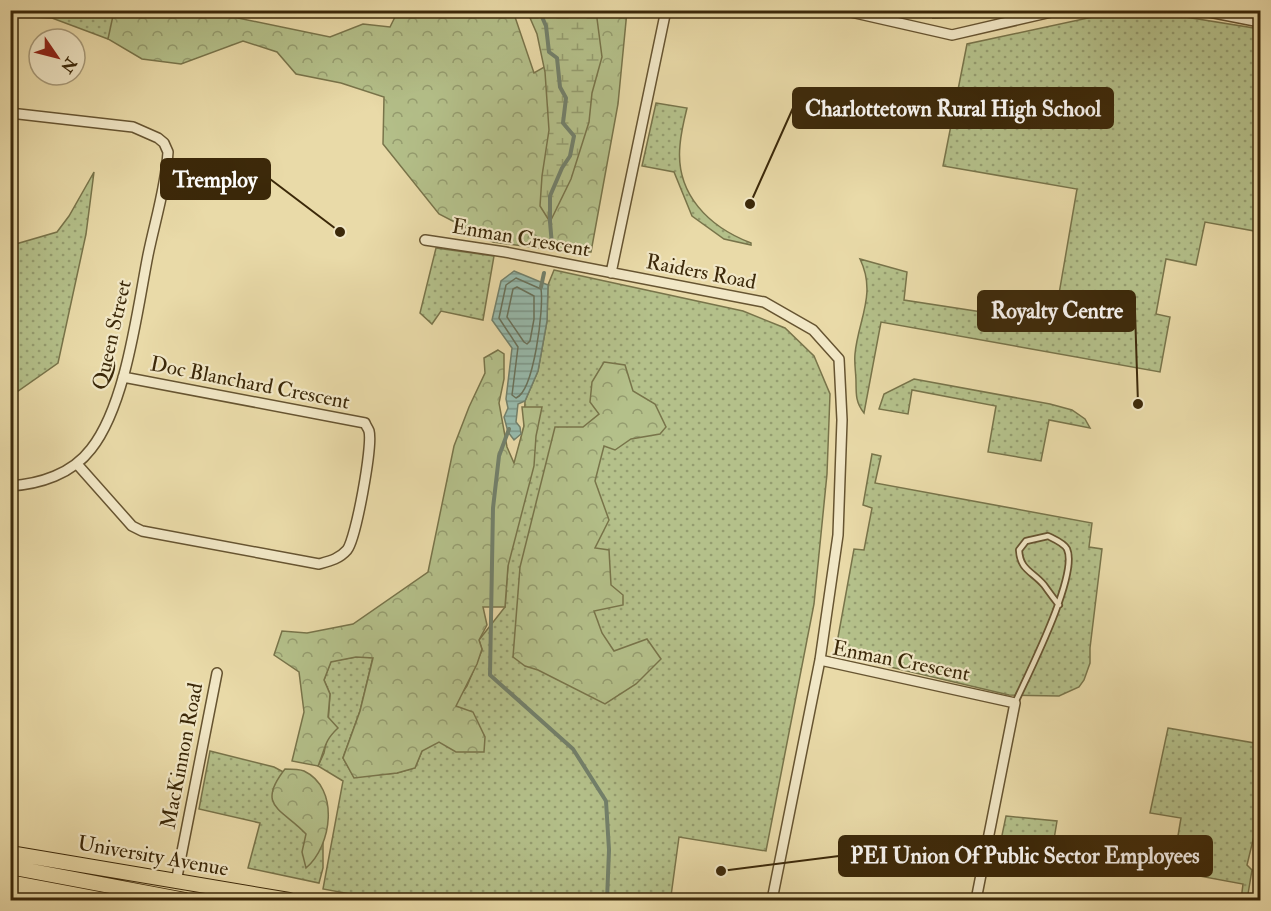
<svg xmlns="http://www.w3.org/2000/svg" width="1271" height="911" font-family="'IM FELL Double Pica',serif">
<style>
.grass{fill:url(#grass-dots);stroke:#78744a;stroke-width:1.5}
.forest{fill:url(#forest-crowns);stroke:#78744a;stroke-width:1.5}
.wetland{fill:url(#wetland-marsh);stroke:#78744a;stroke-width:1.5}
.garden{fill:#b4c08a;stroke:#78744a;stroke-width:1.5}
.water{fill:url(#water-rules);stroke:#72806b;stroke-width:1.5}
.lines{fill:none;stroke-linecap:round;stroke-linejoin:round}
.shore{stroke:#69715a;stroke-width:1.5}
.stream{stroke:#72806b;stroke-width:4}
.service-casing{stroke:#665431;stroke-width:8}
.minor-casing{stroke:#665431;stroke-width:12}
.primary-casing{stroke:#3b2809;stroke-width:16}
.service{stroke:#f1e7c6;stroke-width:4.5}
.minor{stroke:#f1e7c6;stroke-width:9}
.primary{stroke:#e9daa8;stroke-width:14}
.labels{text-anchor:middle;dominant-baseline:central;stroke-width:4.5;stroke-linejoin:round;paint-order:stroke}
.street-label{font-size:21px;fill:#3b2809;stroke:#f1e7c6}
.leader{fill:none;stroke:#3b2809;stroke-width:2}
.callout-dot{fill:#3b2809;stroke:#f1e7c6;stroke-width:2}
.callout{fill:#3b2809;stroke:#3b2809;stroke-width:2}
.callout-label{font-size:22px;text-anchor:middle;font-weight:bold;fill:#fff}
</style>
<defs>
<pattern id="grass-dots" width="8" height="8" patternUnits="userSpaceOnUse" patternTransform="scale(1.5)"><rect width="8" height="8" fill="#b4c08a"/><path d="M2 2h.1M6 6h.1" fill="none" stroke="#949c6f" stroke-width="1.8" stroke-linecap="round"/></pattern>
<pattern id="forest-crowns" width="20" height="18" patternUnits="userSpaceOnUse" patternTransform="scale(1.5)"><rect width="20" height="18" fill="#b4c08a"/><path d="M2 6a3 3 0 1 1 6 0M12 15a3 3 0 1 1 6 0" fill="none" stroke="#949c6f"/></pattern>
<pattern id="wetland-marsh" width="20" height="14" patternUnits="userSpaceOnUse" patternTransform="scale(1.5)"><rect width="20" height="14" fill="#b4c08a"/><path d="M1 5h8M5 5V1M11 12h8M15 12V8" fill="none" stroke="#949c6f"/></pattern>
<pattern id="water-rules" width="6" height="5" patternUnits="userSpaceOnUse" patternTransform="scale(1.5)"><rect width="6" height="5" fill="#97baac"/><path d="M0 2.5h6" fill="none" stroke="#7c978a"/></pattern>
</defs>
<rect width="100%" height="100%" fill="#e9daa8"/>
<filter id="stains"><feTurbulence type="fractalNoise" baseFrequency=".00333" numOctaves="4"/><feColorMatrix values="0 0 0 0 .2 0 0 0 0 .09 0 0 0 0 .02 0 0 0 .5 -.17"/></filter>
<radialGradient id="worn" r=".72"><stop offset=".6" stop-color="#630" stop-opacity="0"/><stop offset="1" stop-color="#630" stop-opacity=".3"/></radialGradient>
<path class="grass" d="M1125,10l23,1 112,18v203l-55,-10 -9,43 -30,-6 -10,55 14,3 -10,55 -279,-50 -17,91c-8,-10 -8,-18 -8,-31 0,-9 -2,-19 -1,-28 3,-34 22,-60 5,-95l47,13 -3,28 150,23 23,-134 -134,-23 24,-122z
M10,11h108l-10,28 -56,-21 -41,-2z
M656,103l31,5c-3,12 -6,24 -7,37 -5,49 29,82 71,98v2l-27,-6 -32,-23 -18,-44 -32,-6z
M94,172l-8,62 -28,129 -47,33v-147l5,-5 41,-12 12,-16z
M436,248l58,8 -11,64 -42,-9 -9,13 -12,-11z
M554,270l189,41 42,17 29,28 16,38 -3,80 -13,130 -48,247 -87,-14 -8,59 33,4h-321l-60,-11 20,-108 -25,-15 6,-13 3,-15 3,-44 -6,-14 7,-19 25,-4h17l-13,54 -17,47 11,19 43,-4 18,-5 7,-17 45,-65 15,-36 -3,-10 26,-33 10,-143 9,-38 1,-25 13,-30 9,-50 1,-36z
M914,379l136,25 22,6 13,9 5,9 -41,-8 -8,41 -53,-9 8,-46 -84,-16 -4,24 -29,-5 5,-15z
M872,454l9,2 -6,27 217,40 -3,24 13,2 -12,99v15l-6,17 -5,7 -20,9 -50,-1 -174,-41 19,-105 10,1 8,-42 -9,-3z
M1168,728l92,16v67l-13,54 5,5 -5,30h-6l2,-16 -71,-13 9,-53 -31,-5z
M210,751l64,16 49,26v75l-4,15 -71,-15 12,-45 -61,-14z
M1006,816l51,5 -9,55 -53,-7z"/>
<path class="forest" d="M114,11h90l126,26 33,-13 27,3 8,-16h115l21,62 49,-28 17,-34h27l-9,93 -27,148 -29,-1 -69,-9 -54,-28 -56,-70 1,-47 -43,-14 -45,-9 -19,-22 -34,-11 -62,23 -39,-5 -34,-20z
M498,350l6,4v25l-5,24 8,44 7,16 10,-37 -2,-19h20l-6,29 -2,30 -26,100 -3,41h-22l4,18 -8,15 3,9 -5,15 -21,42 17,6 12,25 -1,15h-28l-17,-10 -17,9 -7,17 -18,5 -43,5 -11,-20 17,-47 13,-53 -17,-1 -25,5 -7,18 6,14 -2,23 10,11c-15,14 -12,20 -20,38l-26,-5 12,-49 -5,-40 -25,-17 8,-24 25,2 46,-9 75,-52 26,-126 15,-39 16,-34 -1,-15z
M604,362l21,3 8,26 22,13 11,23 -6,7 -29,5 -16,11 -11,-4 -9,35 14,39 -14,28 14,2 2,35 12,10v10l-29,6 8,22 12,18 33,-12 14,20 -25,25 -31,20 -67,-34 -13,-4 -12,-9 7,-90 35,-140h28l16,-13 -9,-12 2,-20z
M285,769c6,0 14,0 19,2 36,17 28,75 2,97l-4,-16 4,-18c-23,-25 -51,-27 -21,-65z"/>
<path class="wetland" d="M527,11h69l6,46 -10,36 -3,29 -18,57 -21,43 -10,-16 2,-30 7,-46 -4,-58 -8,-38z"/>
<path class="garden" d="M935,11v-1l50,1 -23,6 -29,1z"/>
<path class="water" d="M514,271l34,14 -1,36 -9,50 -13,30 -7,3 -2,18 4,5 1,7 -7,6 -6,-8 -4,-15 4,-9 -2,-9 6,-51 -20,-28 9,-39z"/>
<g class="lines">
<path class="shore" d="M516,278l25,11c3,19 -7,102 -25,109l-4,-3 6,-48 -19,-29 7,-33z
M517,287l17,9v23l-4,22 -3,3 -3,-2 -17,-25 6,-28z"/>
<path class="stream" d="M539,10l7,16 3,26 8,6 3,29 6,11 -3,25 11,13 -4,20 -8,12 -12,28v26l2,23
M541,287l3,-14
M509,429l-10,27 -6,52 -3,167 83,74 33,52 3,49 -2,50"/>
<defs>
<path id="service" d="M1258,402l2,-5
M1015,703c12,-27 64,-128 52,-154 -3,-6 -13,-10 -19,-13l-22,5 -7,9c1,20 13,21 25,35 5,7 10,14 15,20"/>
<path id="minor" d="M842,10l110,25 108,-25
M1199,10l61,12
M10,113l123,14 25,11 6,5 4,9c-2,34 -13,69 -20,103 -11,56 -22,150 -57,194 -19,25 -51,35 -81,37
M425,240l80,12 259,50 49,28 26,29 3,61 -4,115 -18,125 -48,240
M611,273l55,-263
M77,464l55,62 10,5 177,33c11,-3 20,-5 28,-14 9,-11 26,-105 22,-119 -1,-3 -3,-5 -4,-8l-242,-46
M820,660l195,43 -39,197
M176,882l41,-209"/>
<path id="primary" d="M10,853l279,47
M10,867l175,33"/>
</defs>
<use href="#service" class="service-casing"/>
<use href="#minor" class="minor-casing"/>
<use href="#primary" class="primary-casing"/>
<use href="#service" class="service"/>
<use href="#minor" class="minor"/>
<use href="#primary" class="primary"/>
</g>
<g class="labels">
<g class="street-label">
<text transform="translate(521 238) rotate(10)">Enman Crescent</text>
<text transform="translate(701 272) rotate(11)">Raiders Road</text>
<text transform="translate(112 335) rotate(-77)">Queen Street</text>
<text transform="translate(250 383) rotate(11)">Doc Blanchard Crescent</text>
<text transform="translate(901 661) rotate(11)">Enman Crescent</text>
<text transform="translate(182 756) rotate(-79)">MacKinnon Road</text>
<text transform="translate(153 856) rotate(10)">University Avenue</text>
</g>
</g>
<path class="leader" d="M750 204L793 108M340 232L270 179M1138 404L1135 311M721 871L839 856"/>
<g class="callout-dot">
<circle cx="750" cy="204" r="6"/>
<circle cx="340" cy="232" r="6"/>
<circle cx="1138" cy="404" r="6"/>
<circle cx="721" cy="871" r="6"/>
</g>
<g class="callout">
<rect x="793" y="88" width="320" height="40" rx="6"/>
<rect x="161" y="159" width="109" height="40" rx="6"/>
<rect x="978" y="291" width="157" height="40" rx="6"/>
<rect x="839" y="836" width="373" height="40" rx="6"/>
</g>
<g class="callout-label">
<text x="953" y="116">Charlottetown Rural High School</text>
<text x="215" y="187">Tremploy</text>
<text x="1057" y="318">Royalty Centre</text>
<text x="1025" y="863">PEI Union Of Public Sector Employees</text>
</g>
<rect width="1271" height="911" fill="none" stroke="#e9daa8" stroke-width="36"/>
<rect x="12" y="12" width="1247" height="887" fill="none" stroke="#3b2809" stroke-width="3"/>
<rect x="18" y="18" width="1235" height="875" fill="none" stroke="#3b2809" stroke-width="1.5"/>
<g transform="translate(57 57) rotate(125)"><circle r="28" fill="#f1e7c6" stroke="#a89b7a" stroke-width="1.5"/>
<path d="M0-4.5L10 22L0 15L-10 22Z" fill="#8f2418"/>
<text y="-9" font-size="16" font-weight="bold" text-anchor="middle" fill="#3b2809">N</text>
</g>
<rect width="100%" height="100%" filter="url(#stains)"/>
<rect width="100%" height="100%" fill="url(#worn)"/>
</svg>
